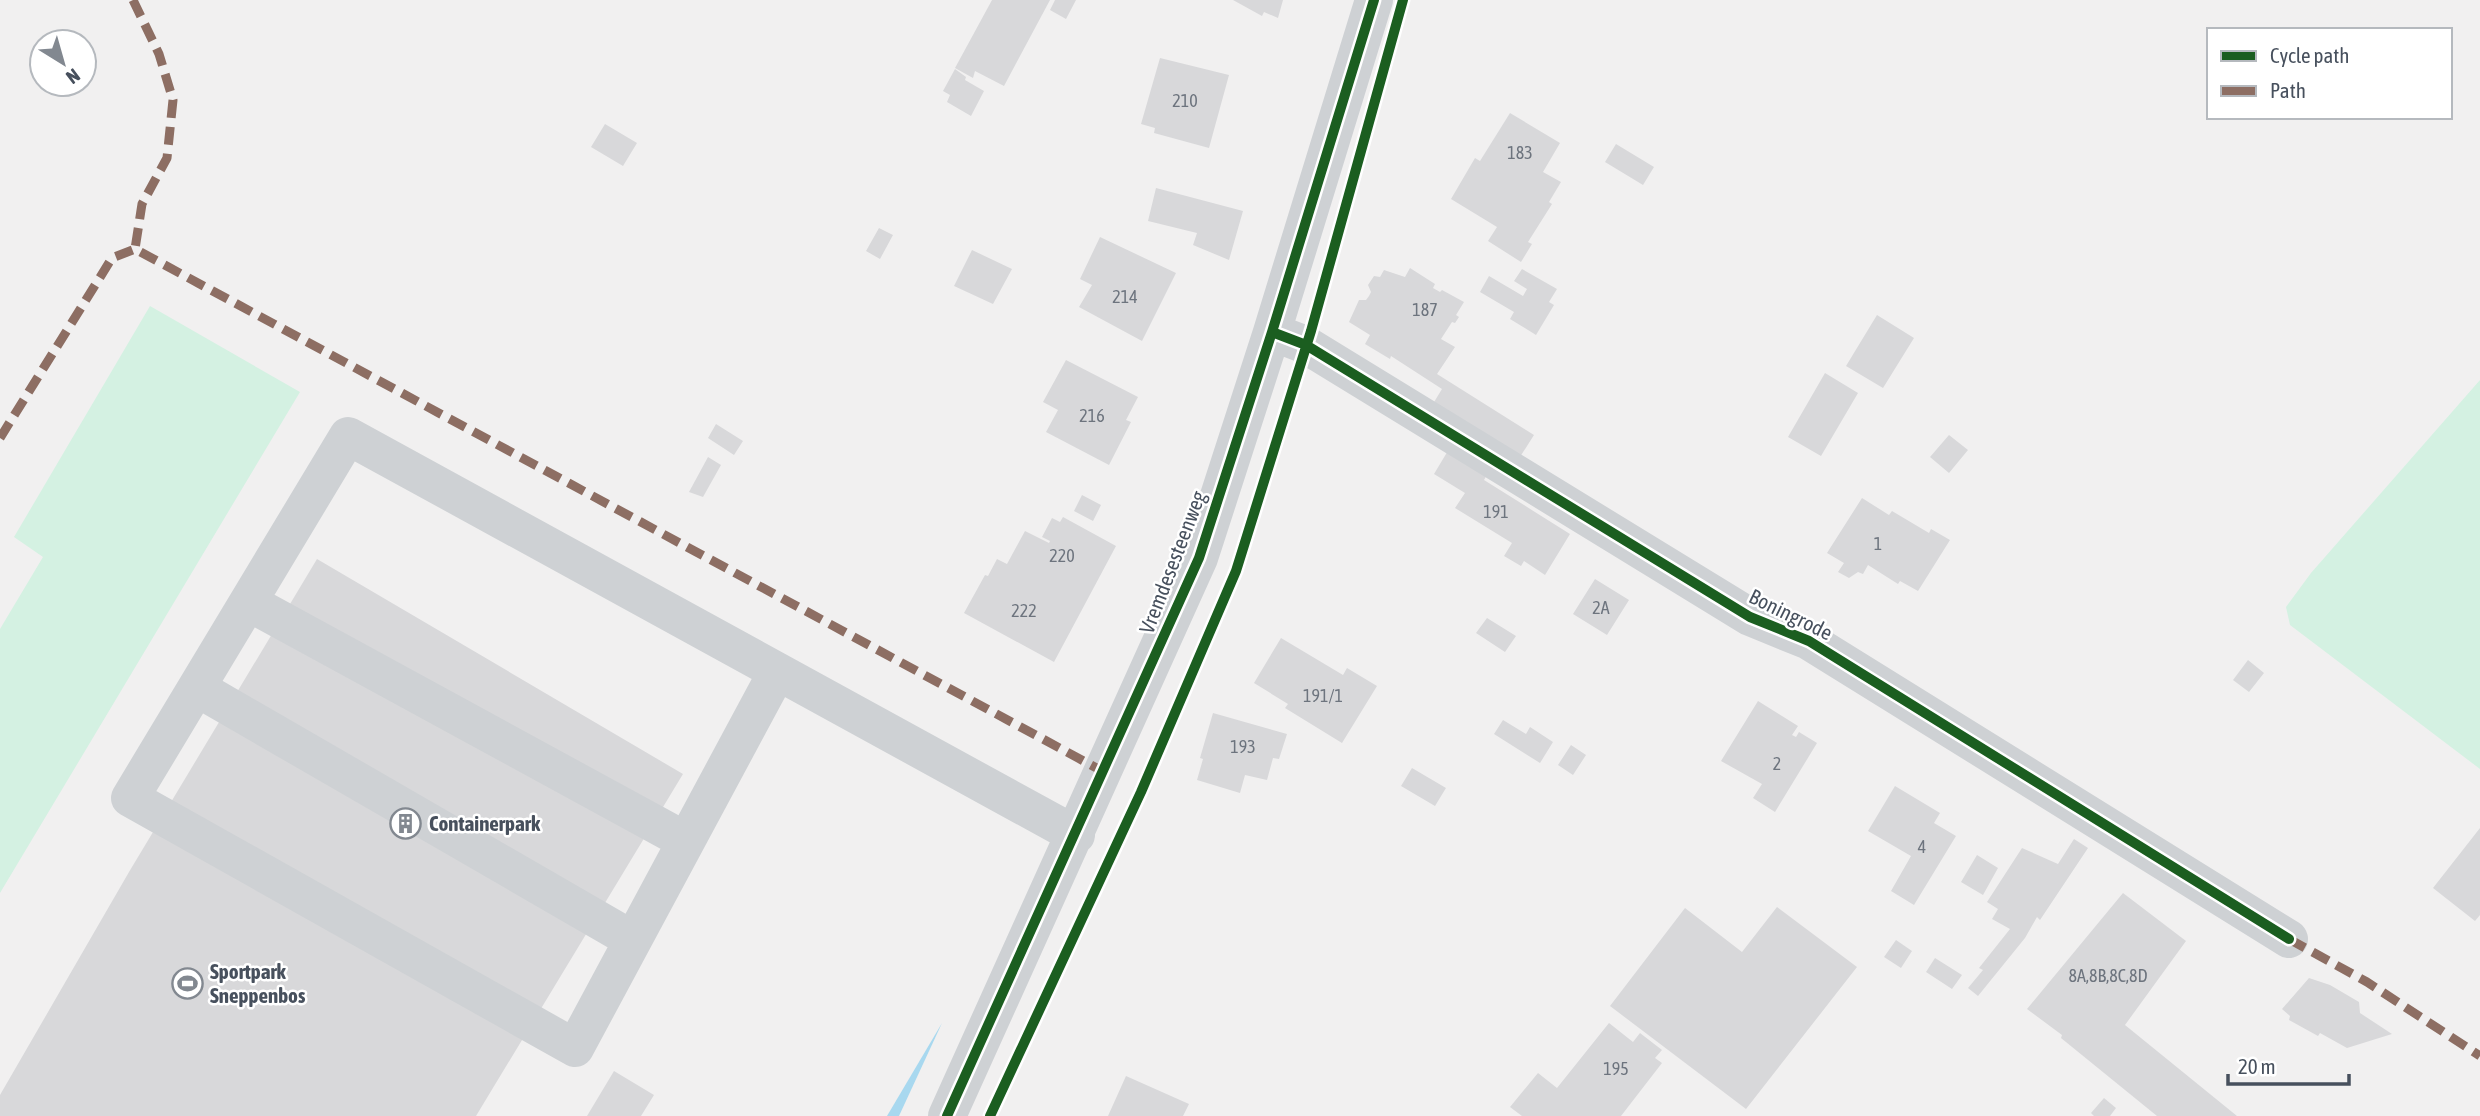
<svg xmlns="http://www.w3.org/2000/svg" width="2480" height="1116" font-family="'Asap Condensed',sans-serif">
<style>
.green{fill:#d4f1e2}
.water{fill:#a8d8ef}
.building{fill:#d8d8da}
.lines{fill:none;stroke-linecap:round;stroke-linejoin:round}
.minor{stroke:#ced1d4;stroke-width:38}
.quiet{stroke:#8d6e63;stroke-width:9;stroke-dasharray:18 9;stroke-linecap:butt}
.cycleway-casing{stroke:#fff;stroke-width:15}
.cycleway{stroke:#1b5e20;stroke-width:10}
.labels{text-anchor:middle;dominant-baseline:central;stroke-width:5;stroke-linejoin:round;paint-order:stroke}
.number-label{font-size:18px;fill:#6d747e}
.street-label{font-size:21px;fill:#47505d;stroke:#fff}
.poi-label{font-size:21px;font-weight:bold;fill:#47505d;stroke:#fff;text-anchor:start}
</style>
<rect width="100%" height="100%" fill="#f1f0f0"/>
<path class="green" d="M150,306l150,86 -300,501v-264l43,-72 -29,-20z
M2480,380v389l-190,-144 -4,-18 25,-34z"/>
<path class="water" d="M942,1023l-43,93h-12z"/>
<path class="building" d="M992,0h58l-46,86 -29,-15 -2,7 -18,-10z
M1055,0h21l-10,19 -16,-9z
M1233,0h50l-5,18 -14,-6 -2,4z
M1160,58l69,17 -20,73 -55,-15 1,-5 -14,-4z
M955,69l11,8 -1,3 19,11 -13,25 -24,-14 3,-7 -7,-4z
M1510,113l50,30 -17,29 18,10 -12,20 3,2 -24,38 4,2 -11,18 -33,-21 9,-14 -46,-28 24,-41 5,3z
M605,124l32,19 -14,23 -32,-19z
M1616,144l38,23 -11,18 -38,-23z
M1156,188l87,23 -14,49 -36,-15 4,-12 -49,-12z
M879,228l14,7 -13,24 -14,-8z
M1100,237l76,36 -34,68 -63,-34 13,-22 -12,-6z
M972,250l40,19 -19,35 -39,-18z
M1410,268l25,16 -2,4 7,4 2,-2 22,12 -8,13 3,2 -4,6 -3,-1 -11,17 14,8 -18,27 97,61 -16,25 -87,-53 11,-18 -51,-33 -1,3 -25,-15 5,-9 -21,-13 10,-22h7l3,-4 2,-4 -3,-7 6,-9 6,1 4,-7 21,7z
M1522,269l35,20 -8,13 5,3 -18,30 -26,-16 4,-7 -34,-20 9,-16 34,20 4,-7 -13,-8z
M1877,315l37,23 -31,50 -37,-22z
M1066,360l72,37 -12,23 5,2 -22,43 -63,-33 12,-22 -15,-8z
M1825,373l33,20 -37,63 -33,-19z
M716,424l27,17 -9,14 -26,-17z
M1949,435l19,15 -19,23 -19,-16z
M1449,449l39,24 -4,7 86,54 -25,41 -21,-14 -3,5 -17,-10 8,-13 -57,-35 10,-15 -31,-19z
M708,457l13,8 -18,32 -14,-5z
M1082,495l19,10 -8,16 -19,-10z
M1862,498l27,17 3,-4 37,22 2,-4 19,11 -32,51 -18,-10 -2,3 -30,-19 -5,9 -5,-2 -9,6 -11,-6 6,-9 -17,-10z
M1063,517l53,29 -62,116 -90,-49 21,-38 3,1 9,-17 10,5 18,-33 24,12 1,-2 -8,-4 10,-19 8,4z
M317,559l366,215 -207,342h-476v-21l129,-223z
M1595,579l34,21 -22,35 -34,-21z
M1487,618l29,18 -11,16 -29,-19z
M1281,638l62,37 4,-7 30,18 -35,57 -57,-35 3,-4 -34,-21z
M2248,660l16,13 -15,19 -16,-12z
M1758,701l40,25 -6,9 4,2 3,-5 18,11 -42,69 -22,-14 9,-14 -41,-23z
M1213,713l74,21 -8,25 -6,-1 -6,22 -22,-5 -5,18 -43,-13 6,-21 -3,-1z
M1503,720l23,14 4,-7 23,15 -13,21 -46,-29z
M1571,745l15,10 -13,20 -15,-10z
M1412,768l34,20 -11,18 -34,-20z
M1895,786l45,27 -6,10 22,13 -42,69 -23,-14 20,-35 -43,-25z
M2480,828v87l-5,6 -42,-33z
M2074,839l14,9 -48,72 -3,-3 -12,21 -47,58 -10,-8 15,-18 -4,-2 31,-39 -18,-10 6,-10 -11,-7 35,-54 36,16z
M1977,855l21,13 -15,27 -22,-13z
M2123,893l63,48 -61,84 112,91h-80l-96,-78 1,-3 -35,-26z
M1777,907l80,60 -111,142 -136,-103 75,-98 57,44z
M1896,940l16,11 -11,17 -17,-11z
M1935,958l27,17 -10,14 -26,-17z
M2309,978l21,7 29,17 1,11 32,21 -45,14 -27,-15 -2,3 -29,-16 1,-4 -8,-7z
M1609,1023l24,19 7,-9 22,17 -7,8 7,5 -41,53h-99l-12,-9 28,-34 19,15z
M614,1071l40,24 -13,21h-54z
M1126,1076l63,28 -6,12h-75z
M2104,1098l12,10 -6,8h-16l-3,-3z"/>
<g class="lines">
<path class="minor" d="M1272,332l34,13 444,272 59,24 480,298
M248,602l438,239
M777,672l-202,376 -445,-250 218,-362 728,399
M197,688l436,252
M947,1116l252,-558 73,-226 102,-332"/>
<path class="quiet" d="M133,0l26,54 14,46 -6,58 -25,46 -7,45
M0,438l112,-180 23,-9 969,523
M2289,939l78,43 113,74"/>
<defs>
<path id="cycleway" d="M1272,332l34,13 444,272 59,24 480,298
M947,1116l252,-558 73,-226 102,-332
M990,1116l151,-324 95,-221 75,-240 92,-331"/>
</defs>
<use href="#cycleway" class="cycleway-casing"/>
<use href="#cycleway" class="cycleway"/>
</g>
<defs>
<symbol id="building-ring" viewBox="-11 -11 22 22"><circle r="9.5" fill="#fff" stroke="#828890" stroke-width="1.5"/><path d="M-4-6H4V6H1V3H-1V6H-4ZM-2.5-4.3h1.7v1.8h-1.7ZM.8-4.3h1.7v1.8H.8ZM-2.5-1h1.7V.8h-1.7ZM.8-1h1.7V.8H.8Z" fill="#828890"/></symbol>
<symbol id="stadium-ring" viewBox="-11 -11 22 22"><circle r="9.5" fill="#fff" stroke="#828890" stroke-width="1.5"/><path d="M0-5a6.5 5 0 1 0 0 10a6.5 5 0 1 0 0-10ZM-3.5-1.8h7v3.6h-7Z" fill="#828890"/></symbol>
</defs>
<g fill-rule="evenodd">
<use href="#building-ring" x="388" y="806" width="35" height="35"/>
<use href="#stadium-ring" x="170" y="966" width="35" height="35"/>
</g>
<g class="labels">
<g class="number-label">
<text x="1185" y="100">210</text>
<text x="1520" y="152">183</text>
<text x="1125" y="296">214</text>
<text x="1425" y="309">187</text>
<text x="1092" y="415">216</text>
<text x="1496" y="511">191</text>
<text x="1878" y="543">1</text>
<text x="1062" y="555">220</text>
<text x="1601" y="607">2A</text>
<text x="1024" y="610">222</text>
<text x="1323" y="695">191/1</text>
<text x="1243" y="746">193</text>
<text x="1777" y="763">2</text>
<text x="1922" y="846">4</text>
<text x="2108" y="975">8A,8B,8C,8D</text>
<text x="1616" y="1068">195</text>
</g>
<g class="street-label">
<text transform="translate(1172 562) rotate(-69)">Vremdesesteenweg</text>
<text transform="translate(1791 614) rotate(26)">Boningrode</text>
</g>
<g class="poi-label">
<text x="429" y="823">Containerpark</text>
<text x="210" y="971">Sportpark<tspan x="210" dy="24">Sneppenbos</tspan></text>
</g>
</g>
<rect x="2207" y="28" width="245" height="91" fill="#ffffff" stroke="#b5b9be" stroke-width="2"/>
<rect x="2221" y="51" width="35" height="10" fill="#1b5e20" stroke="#b5b9be" stroke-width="2"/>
<text x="2270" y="63" font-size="21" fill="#47505d">Cycle path</text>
<rect x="2221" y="86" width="35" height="10" fill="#8d6e63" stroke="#b5b9be" stroke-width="2"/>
<text x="2270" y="98" font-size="21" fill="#47505d">Path</text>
<g transform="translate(63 63) rotate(143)"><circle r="33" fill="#ffffff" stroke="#b5b9be" stroke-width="2"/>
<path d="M0-5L12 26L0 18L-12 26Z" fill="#828890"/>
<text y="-10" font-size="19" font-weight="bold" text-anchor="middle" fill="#47505d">N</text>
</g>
<path d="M2228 1074v10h121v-10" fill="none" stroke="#47505d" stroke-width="3.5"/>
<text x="2238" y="1074" font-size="21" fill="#47505d" stroke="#ffffff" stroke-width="5" paint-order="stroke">20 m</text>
</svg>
